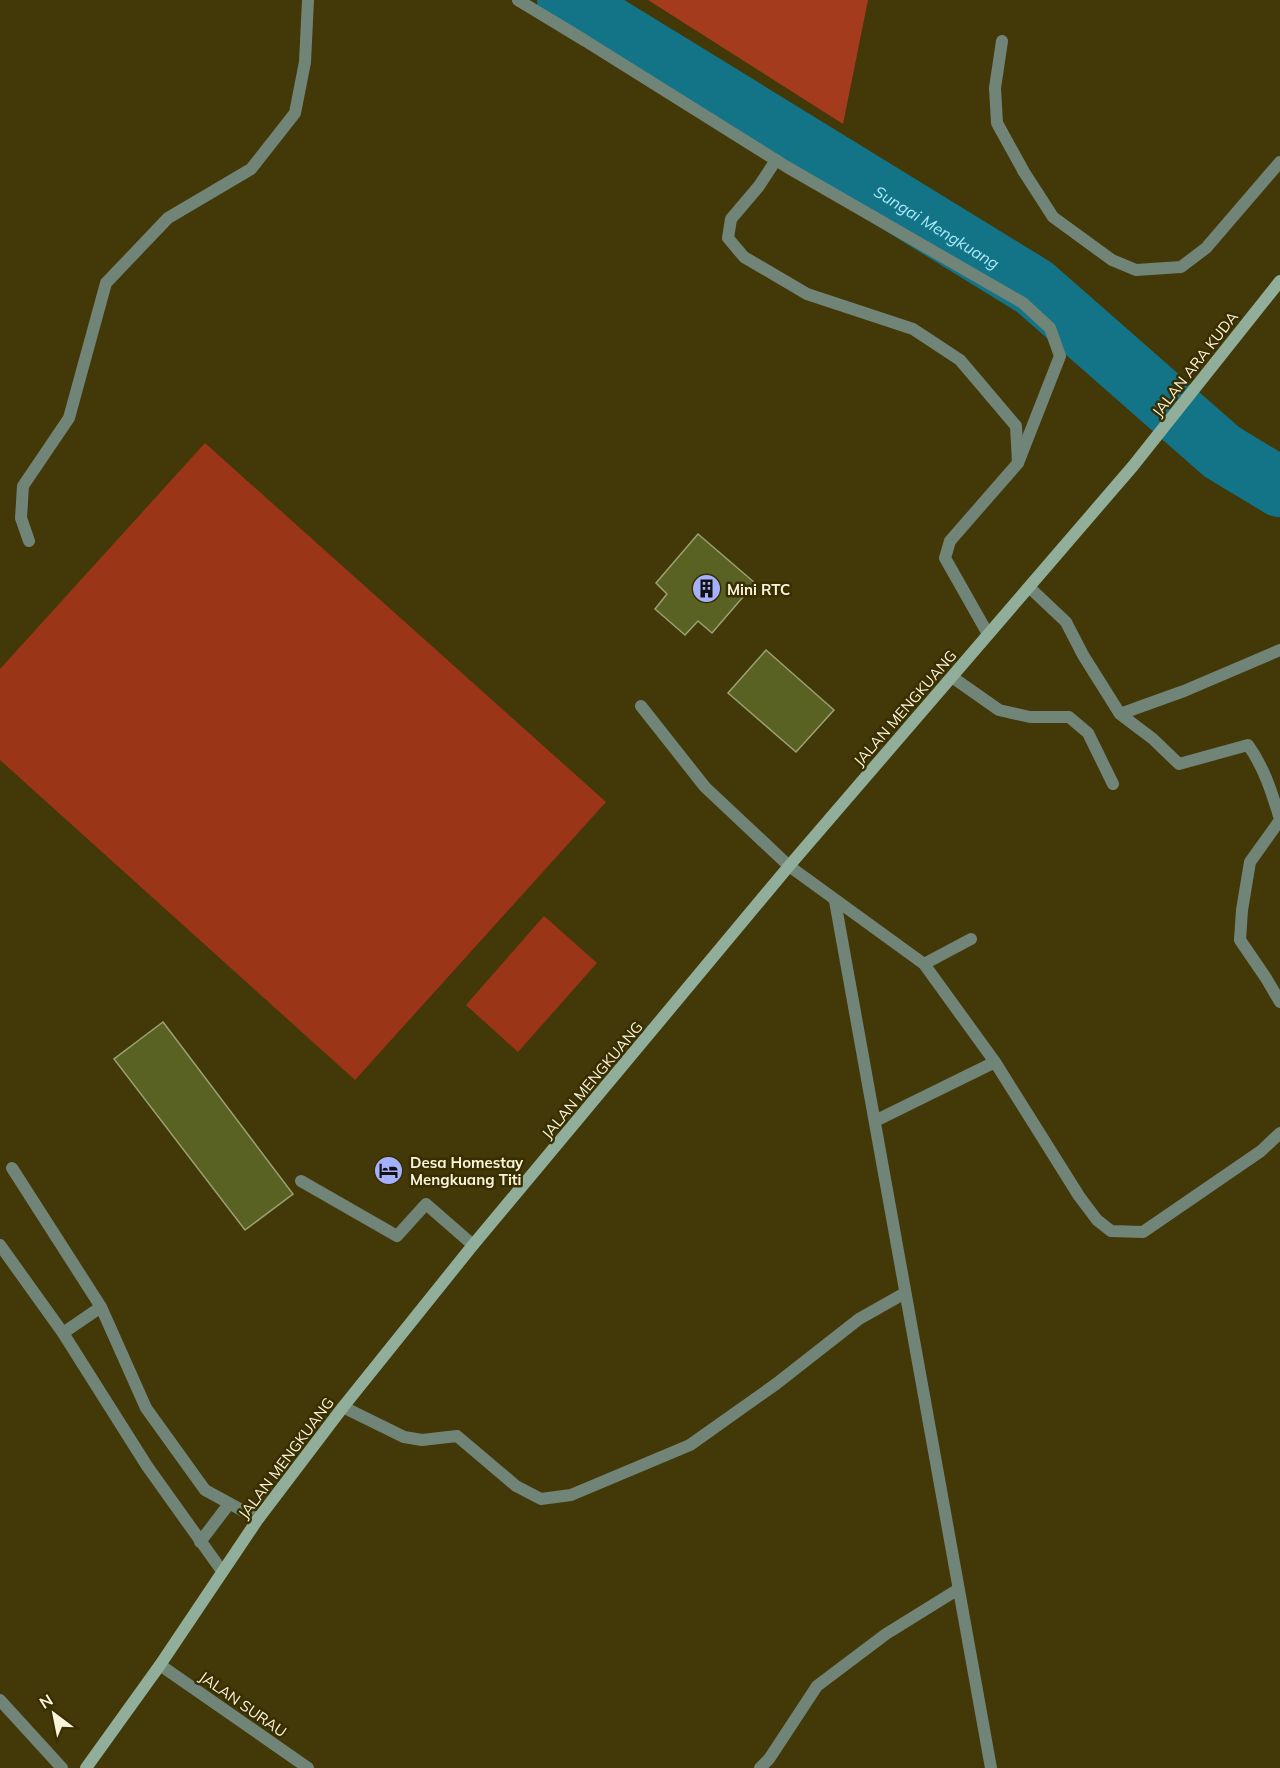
<svg xmlns="http://www.w3.org/2000/svg" width="1280" height="1768" font-family="Mulish,sans-serif">
<style>
.green{fill:#9b3517}
.forest{fill:#a43b1d}
.lines{fill:none;stroke-linecap:round;stroke-linejoin:round}
.river{stroke:#137387;stroke-width:60}
.building{fill:#5a6223;stroke:#9aa274;stroke-width:1.5}
.lane{stroke:#718478;stroke-width:12}
.street{stroke:#718478;stroke-width:12}
.secondary{stroke:#90ae9a;stroke-width:12}
.labels{text-anchor:middle;dominant-baseline:central;stroke-width:5;stroke-linejoin:round;paint-order:stroke}
.street-label{font-size:15px;fill:#faf4dc;stroke:#382e00}
.poi-label{font-size:15px;font-weight:bold;fill:#faf4dc;stroke:#382e00;text-anchor:start}
.water-label{font-size:16px;font-style:italic;fill:#a9eafc;stroke:#382e00}
</style>
<rect width="100%" height="100%" fill="#433808"/>
<path class="green" d="M205,443l401,359 -251,278 -355,-320v-91z
M544,916l53,47 -79,89 -52,-47z"/>
<path class="forest" d="M648,0h220l-25,124z"/>
<g class="lines">
<path class="river" id="s1" d="M567,0l467,287 188,165 58,35"/>
</g>
<path class="building" d="M698,534l57,49 -43,50 -14,-12 -13,14 -30,-26 12,-15 -11,-11z
M766,650l68,60 -38,42 -68,-59z
M163,1022l130,172 -48,36 -131,-171z"/>
<g class="lines">
<path class="lane" d="M518,0l66,40
M1002,41l-7,47 2,35 27,49 29,45 59,43 24,10 45,-3 25,-19 74,-86
M776,160l-17,26 -28,33 -3,19 16,19 63,37 106,35 47,31 56,66 2,37
M29,541l-8,-23 2,-32 46,-68 37,-135 62,-65 83,-49 44,-56 10,-51 3,-62
M641,706l64,81 84,79
M301,1181l96,55 29,-32 47,41"/>
<path class="street" d="M584,40l203,127 236,136 27,25 10,28 -42,107 -68,78 -5,17 43,76
M1029,587l37,35 17,33 37,59 33,25 26,25 69,-19c16,22 24,48 32,74
M952,677l47,33 31,7h39l19,16 25,51
M1120,714l64,-23 96,-41
M1280,820l-30,42 -8,48 -2,30 26,38 14,24
M789,866l135,98 71,98 84,134 18,24 14,11 32,1 118,-81 19,-18
M835,901l156,867
M924,964l47,-25
M875,1121l120,-59
M12,1168l89,139 45,101 59,82 53,29
M0,1245l63,88 84,133 75,105
M63,1333l38,-26
M343,1407l61,30 18,3 35,-4 59,50 25,13 30,-4 119,-50 86,-61 83,-65 46,-26
M200,1542l29,-38
M160,1665l148,103
M0,1700l62,68
M760,1768l9,-9 48,-73 69,-52 71,-44"/>
<path class="secondary" d="M86,1768l74,-103 98,-146 85,-112 130,-162 316,-379 344,-400 147,-185"/>
</g>
<defs>
<symbol id="building-disc" viewBox="-11 -11 22 22"><circle r="9.5" fill="#a5b1fc" stroke="#382e00"/><path d="M-4-6H4V6H1V3H-1V6H-4ZM-2.5-4.3h1.7v1.8h-1.7ZM.8-4.3h1.7v1.8H.8ZM-2.5-1h1.7V.8h-1.7ZM.8-1h1.7V.8H.8Z" fill="#111"/></symbol>
<symbol id="hotel-disc" viewBox="-11 -11 22 22"><circle r="9.5" fill="#a5b1fc" stroke="#382e00"/><path d="M-6-4.5h1.5V1H6V5H4.5V3h-9V5H-6ZM-4 0a1.8 1.8 0 1 1 3.6 0ZM.5 0V-2.5h3Q6-2.5 6 0Z" fill="#111"/></symbol>
</defs>
<g fill-rule="evenodd">
<use href="#building-disc" x="690" y="572" width="33" height="33"/>
<use href="#hotel-disc" x="372" y="1154" width="33" height="33"/>
</g>
<g class="labels">
<g class="street-label">
<text transform="translate(1195 364) rotate(-52)">JALAN ARA KUDA</text>
<text transform="translate(905 708) rotate(-49)">JALAN MENGKUANG</text>
<text transform="translate(592 1080) rotate(-50)">JALAN MENGKUANG</text>
<text transform="translate(286 1458) rotate(-53)">JALAN MENGKUANG</text>
<text transform="translate(243 1704) rotate(35)">JALAN SURAU</text>
</g>
<g class="poi-label">
<text x="727" y="589">Mini RTC</text>
<text x="410" y="1162">Desa Homestay<tspan x="410" dy="17">Mengkuang Titi</tspan></text>
</g>
<g class="water-label">
<text stroke="none"><textPath href="#s1" startOffset="434">Sungai Mengkuang</textPath></text>
</g>
</g>
<g transform="translate(54 1714) rotate(328)" stroke="#382e00" stroke-width="4.5" paint-order="stroke">
<path d="M0-4.5L10 22L0 15L-10 22Z" fill="#faf4dc"/>
<text y="-9" font-size="16" font-weight="bold" text-anchor="middle" fill="#faf4dc">N</text>
</g>
</svg>
